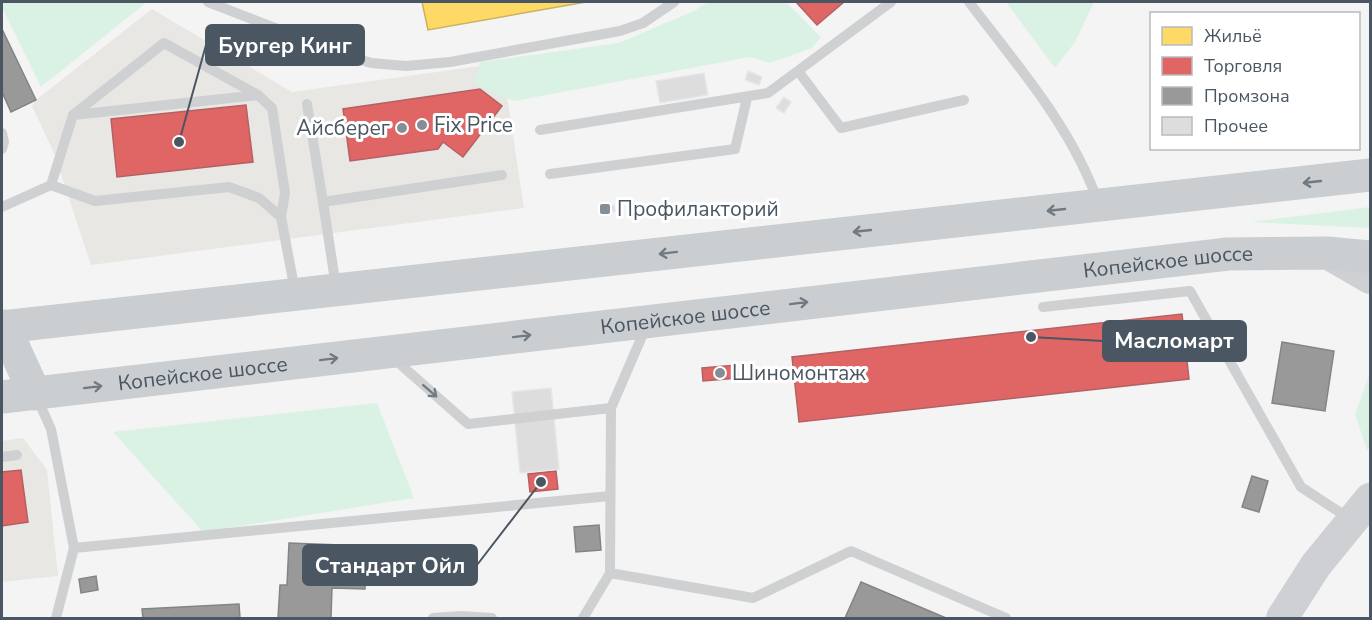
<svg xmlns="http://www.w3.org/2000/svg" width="1372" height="620" font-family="'Nunito Sans',sans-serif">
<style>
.commercial{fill:#e8e7e3}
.green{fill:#d9f2e3}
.homes{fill:#ffd966;stroke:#c9b264;stroke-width:1.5}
.shops{fill:#e06666;stroke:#b36164;stroke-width:1.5}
.industry{fill:#999;stroke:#818588;stroke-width:1.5}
.building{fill:#ddddde;stroke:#e5e6e7;stroke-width:1.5}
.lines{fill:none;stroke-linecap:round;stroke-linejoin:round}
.lane{stroke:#ced0d2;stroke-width:10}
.secondary{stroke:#ced0d4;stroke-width:32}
.primary{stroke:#caced1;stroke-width:33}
.oneway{stroke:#707a83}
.oneway2{stroke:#727b83}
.poi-dot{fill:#868d94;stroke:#fff;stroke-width:2}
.labels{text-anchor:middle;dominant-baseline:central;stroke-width:6;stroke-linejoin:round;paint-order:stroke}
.poi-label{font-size:21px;fill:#4a5661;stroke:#fff;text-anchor:start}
.street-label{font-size:21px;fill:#4a5661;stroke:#fff}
.leader{fill:none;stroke:#4a5661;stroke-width:2}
.callout-dot{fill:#4a5661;stroke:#fff;stroke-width:2}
.callout{fill:#4a5661;stroke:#4a5661;stroke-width:2}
.callout-label{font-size:22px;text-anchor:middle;font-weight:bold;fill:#fff}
</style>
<rect width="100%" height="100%" fill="#f4f4f4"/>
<path class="commercial" d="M152,9l140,83 210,-29 22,145 -433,57 -37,-112 -22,-47 4,-6z
M23,438l24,32 11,106 -56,6v-141z"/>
<path class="green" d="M2,2h145l-106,85 -39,-80z
M708,2h78l35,35 -9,11 -42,15 -20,-6 -236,44 -40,-17 6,-22 139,-19 75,-32z
M1006,2h88l-19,40 -20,26z
M1370,207v21l-119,-6z
M1370,373v75l-3,2 -12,-36z
M377,403l37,95 -211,34 -90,-100z"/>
<path class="homes" d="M422,2h164l-158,28z"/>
<path class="shops" d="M796,2h48l-27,23z
M480,89l22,17 -39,51 -20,-15 -5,7 -88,12 -7,-52z
M246,105l7,57 -136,15 -6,-58z
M1182,314l7,65 -390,43 -7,-65z
M737,365l1,13 -35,3 -1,-13z
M21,470l7,52 -26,4v-54z
M556,471l2,18 -28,3 -2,-18z"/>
<path class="industry" d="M2,29l34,71 -25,12 -9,-20z
M1282,342l52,9 -9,60 -53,-8z
M1252,476l16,5 -9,31 -17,-5z
M599,525l2,25 -25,2 -2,-25z
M289,543l77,3 -1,43 -33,-1 -1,30h-53l2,-33h7z
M96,576l2,14 -17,3 -2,-14z
M861,582l85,36h-101z
M239,604l1,14h-97l-1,-9z"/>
<path class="building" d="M748,71l14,6 -3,8 -14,-5z
M704,73l4,22 -48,8 -4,-22z
M784,97l7,5 -7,11 -8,-5z
M614,205l1,6 -16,2v-6z
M551,388l8,81 -39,4 -8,-81z"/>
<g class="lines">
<path class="lane" d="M208,2l132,51 31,10 35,3 44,-4 170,-31 23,-8 31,-21
M969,2c48,63 102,124 129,200
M798,71l43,57 123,-28
M307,104l16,98
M74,115l184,-20
M540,130l228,-37 123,-91
M2,133l2,9 -2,7
M550,174l185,-25 12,-51
M51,185l22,-70 91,-72 94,52 14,13 13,85 -4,24
M2,207l49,-22 44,16 134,-14 30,11 22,19 14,74
M336,287l-13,-85 179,-27
M1043,307l147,-16 111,196 49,32
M392,357l76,67 143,-16
M37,398l14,31 23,119 -18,70
M2,457l15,-2
M74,548l536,-52
M610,573l143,25 98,-47 155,67
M433,618l28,-2 31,2
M583,618l27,-45 1,-165 35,-81"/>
<path class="secondary" d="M1327,253l43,25
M1282,618l34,-53 54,-66"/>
<g class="primary">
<path d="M4,326l31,68"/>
<path d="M2,327l1368,-152"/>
<path id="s1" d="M2,397l1226,-143 99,-1 43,4"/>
</g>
</g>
<defs><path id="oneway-shaft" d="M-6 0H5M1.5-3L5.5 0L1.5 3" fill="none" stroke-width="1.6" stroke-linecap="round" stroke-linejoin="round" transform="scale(1.5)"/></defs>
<g class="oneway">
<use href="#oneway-shaft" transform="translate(1312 182) rotate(174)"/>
<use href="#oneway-shaft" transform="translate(1056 210) rotate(174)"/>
<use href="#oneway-shaft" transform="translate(862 231) rotate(174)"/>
<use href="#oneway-shaft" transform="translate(668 253) rotate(173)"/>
<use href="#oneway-shaft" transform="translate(799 303) rotate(-7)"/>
<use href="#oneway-shaft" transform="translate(522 336) rotate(-7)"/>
<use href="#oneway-shaft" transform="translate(329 359) rotate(-7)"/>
<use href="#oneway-shaft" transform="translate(93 387) rotate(-7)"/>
</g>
<use class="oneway2" href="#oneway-shaft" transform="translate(430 391) rotate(41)"/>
<g class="poi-dot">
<circle cx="422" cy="125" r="6"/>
<circle cx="402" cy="128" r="6"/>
<rect x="599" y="203" width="12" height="12" rx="3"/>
<circle cx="720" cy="373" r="6"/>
</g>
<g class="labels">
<g class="poi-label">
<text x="434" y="125">Fix Price</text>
<text x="390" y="128" text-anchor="end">Айсберег</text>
<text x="617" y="209">Профилакторий</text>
<text x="732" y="373">Шиномонтаж</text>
</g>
<g class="street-label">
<text stroke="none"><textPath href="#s1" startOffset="1174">Копейское шоссе</textPath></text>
<text stroke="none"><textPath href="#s1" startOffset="688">Копейское шоссе</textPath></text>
<text stroke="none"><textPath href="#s1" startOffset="202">Копейское шоссе</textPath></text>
</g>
</g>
<path class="leader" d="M179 142L206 45M1031 337L1103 341M541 482L477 565"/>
<g class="callout-dot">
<circle cx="179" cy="142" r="6"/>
<circle cx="1031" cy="337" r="6"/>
<circle cx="541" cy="482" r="6"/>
</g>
<g class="callout">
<rect x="206" y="25" width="158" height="40" rx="6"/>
<rect x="1103" y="321" width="143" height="40" rx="6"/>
<rect x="303" y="545" width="174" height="40" rx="6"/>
</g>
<g class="callout-label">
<text x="285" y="53">Бургер Кинг</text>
<text x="1174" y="348">Масломарт</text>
<text x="390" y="573">Стандарт Ойл</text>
</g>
<rect width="1372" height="620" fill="none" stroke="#4a5661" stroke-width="6"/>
<rect x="1150" y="12" width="210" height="138" fill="#ffffff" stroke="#b7bbc0" stroke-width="1.5"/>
<rect x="1162" y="27" width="30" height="18" fill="#ffd966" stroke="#b7bbc0" stroke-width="1.5"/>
<text x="1204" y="42" font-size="18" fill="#4a5661">Жильё</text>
<rect x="1162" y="57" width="30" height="18" fill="#e06666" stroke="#b7bbc0" stroke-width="1.5"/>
<text x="1204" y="72" font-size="18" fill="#4a5661">Торговля</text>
<rect x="1162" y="87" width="30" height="18" fill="#999999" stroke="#b7bbc0" stroke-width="1.5"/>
<text x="1204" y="102" font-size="18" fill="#4a5661">Промзона</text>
<rect x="1162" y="117" width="30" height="18" fill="#ddddde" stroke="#b7bbc0" stroke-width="1.5"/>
<text x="1204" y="132" font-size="18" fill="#4a5661">Прочее</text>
</svg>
